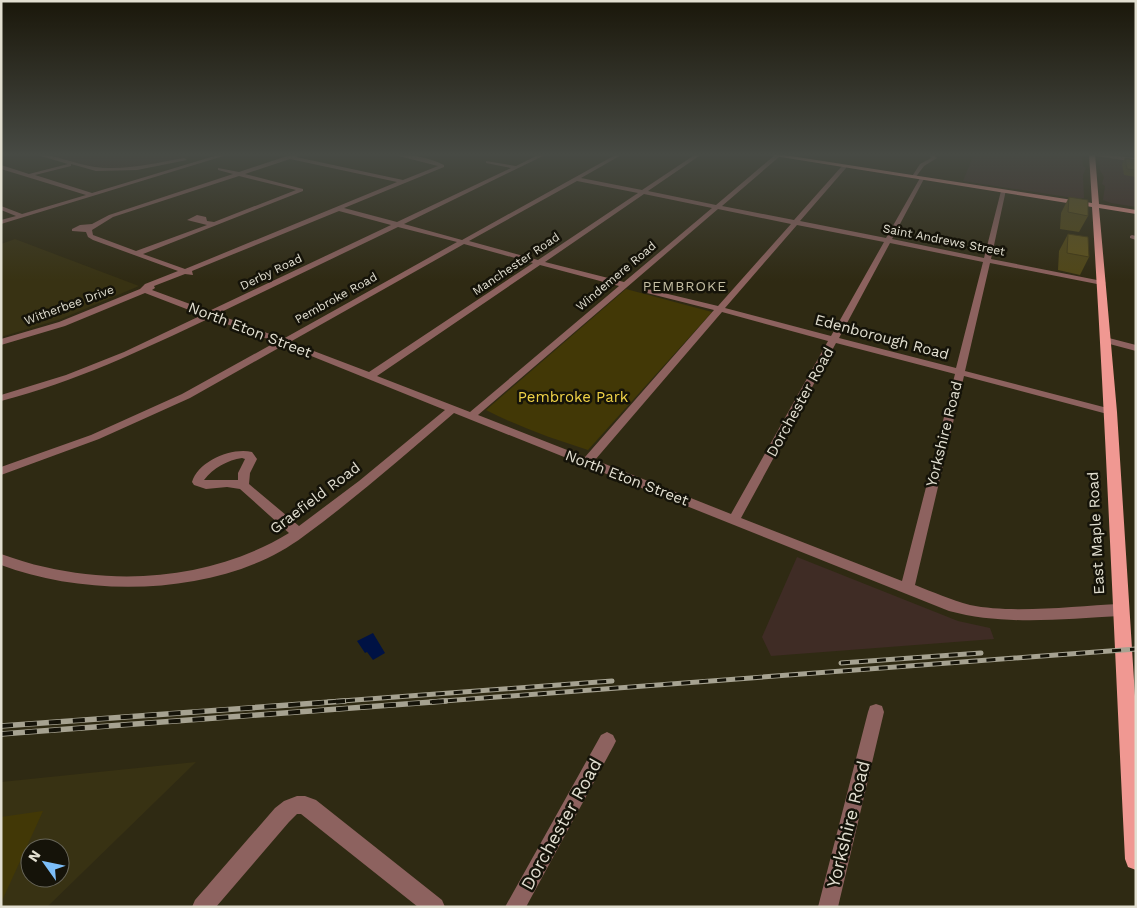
<svg xmlns="http://www.w3.org/2000/svg" width="1137" height="908" font-family="'Work Sans',sans-serif">
<style>
.commercial{fill:#3f2c25}
.built{fill:#383213;fill-rule:evenodd}
.green{fill:#423806}
.water{fill:#001244}
.lines{fill:none;stroke-linecap:round;stroke-linejoin:round}
.minor{fill:#8d625f;fill-rule:evenodd}
.major{fill:#f09892;fill-rule:evenodd}
.rail-far1-casing{stroke:#a6a291;stroke-width:5}
.rail-casing{stroke:#a6a291;stroke-width:5.5}
.rail-far1{stroke:#151309;stroke-width:3;stroke-dasharray:9;stroke-linecap:butt}
.rail{stroke:#151309;stroke-width:4;stroke-dasharray:12;stroke-linecap:butt}
.wall{fill:#514717}
.building{fill:#5e521b;stroke:#423913}
.labels{text-anchor:middle;dominant-baseline:central;stroke-width:5;stroke-linejoin:round;paint-order:stroke}
.far-street-label{font-size:12px;fill:#e2dfd1;stroke:#151309}
.far-neighbourhood-label{font-size:14px;letter-spacing:1px;fill:#c4bea3;stroke:#151309}
.street-label{font-size:15px;fill:#e2dfd1;stroke:#151309}
.park-label{font-size:15px;fill:#efd247;stroke:#151309}
.near-street-label{font-size:18px;fill:#e2dfd1;stroke:#151309}
</style>
<rect width="100%" height="100%" fill="#2f2a13"/>
<path class="commercial" d="M45,154h154l-19,6 -42,7 -23,1 -28,-2z
M974,154h108l1,12 3,2 -3,7 1,23h-10l-111,-17z
M1106,157l30,4v46l-25,-4 -8,-3 2,-14 -3,-2 2,-7 -4,-7 -1,-12z
M797,557l161,64 32,7 4,11 -223,17 -9,-19z"/>
<path class="built" d="M15,239l124,47 -78,33 -60,18v-93z
M196,762l-149,145h-46v-125zM30,848h30v30h-30z"/>
<path class="green" d="M626,289l86,23 -124,138c-35,-11 -69,-23 -102,-40z
M43,811l-42,92v-86z"/>
<path class="water" d="M373,633l12,20 -12,7 -6,-8 -2,1 -8,-12z"/>
<g class="lines">
<path class="minor" d="M34,154c21,0 40,10 61,13 28,4 61,-4 89,-9l3,2 -50,10 -41,1 -25,-7v2l-36,9 57,18 129,-39h9l-229,70v-4l15,-4 -15,-6v-4l21,8 64,-19 -85,-26v-4l28,9 39,-10z
M293,154h8l-5,3 107,23 35,-14 -47,-12c17,0 38,3 53,11v2l-100,41 53,14 114,-54 -25,-5v-2l30,5 24,-12h7l-143,70 58,16 155,-86h6l-42,24 61,12 54,-36h6l-54,37 68,14 59,-50h4v2l-57,49 72,14 48,-54h4v2l-46,53 86,17 34,-60 5,-1 -33,62 92,19 17,-67 5,-1 -15,69 111,22 4,2 -4,2 -112,-22 -25,108 150,39 1,2 -5,3 -147,-39 -49,209c18,7 36,15 55,20 43,9 105,1 150,-1l5,2 2,4 -2,4 -5,2c-57,3 -115,10 -171,-5l-495,-198c-49,42 -98,85 -150,123 -79,60 -213,63 -303,29v-11c15,5 29,10 44,13 82,19 172,10 244,-34l-49,-44 -13,-2 -21,2 -12,-4 -2,-3c6,-21 40,-35 60,-30l5,7 -7,14 -1,11 50,42 60,-45 86,-71 -161,-65 -94,53 -91,41 -98,36v-8l90,-32 91,-41 94,-52 -66,-24c-68,32 -135,64 -209,83v-6l65,-20 58,-23 78,-37 -57,-22 -80,33 -64,19v-6l58,-17 81,-33 5,-5 33,-13 -85,-31 -5,-3 -2,-5 -14,-1v-2l8,-4 12,-1 17,-9 124,-41 -15,-4v-2l21,4zM290,159l107,23 -212,87 -42,-15 160,-63v-2l-58,-15zM239,176l57,14 -82,32 -7,-1 -1,-4 -9,-2 -10,5 20,5 -71,26 -43,-16 -1,-5 21,-13zM577,181l61,12 -100,67 -69,-19zM644,194l68,14 -88,74 -79,-20zM718,209l73,15 -73,82 -75,-18v4l71,18 -129,147 -107,-42zM339,211l52,14 -182,86 -57,-21 3,-2 -1,-2 31,-12 8,1 -1,-4zM797,225l87,17 -53,94 -106,-28zM398,227l59,15 -174,97 -66,-25zM890,243l93,19 -27,106 -117,-30zM464,244l69,19 -164,109 -79,-30zM540,265l79,21 -149,126 -93,-36zM722,312l106,29 -97,173 -136,-54zM836,343l119,31 -53,207 -161,-63zM242,458l3,1 -7,14v7h-34c9,-12 24,-20 38,-22z
M929,154h5l3,4 -13,8 -9,12h-4l9,-14 11,-6z
M1100,154l36,4v4l-47,-7z
M1132,235l4,1v4l-6,-2v-2z
M1105,337l31,8v6l-34,-9 -1,-2z
M876,704l6,2 2,6 -46,195h-20l50,-195 2,-6z
M607,732l6,3 3,6 -3,6 -87,160h-21l96,-172z
M297,796h8l11,4 126,100 3,7h-27l-117,-93h-4l-8,8 -73,85h-24l3,-7 80,-92 9,-7z"/>
<path class="major" d="M762,154h16l314,49 -3,-49h6l4,50 37,6v4l-37,-6 18,204 19,300v158l-8,-3 -3,-8c-11,-217 -19,-435 -33,-652z"/>
<defs>
<path id="rail-far1" d="M841,663l140,-10
M328,702l284,-21
M430,702l706,-53"/>
<path id="rail" d="M1,726l344,-25
M1,734l445,-33"/>
</defs>
<use href="#rail-far1" class="rail-far1-casing"/>
<use href="#rail" class="rail-casing"/>
<use href="#rail-far1" class="rail-far1"/>
<use href="#rail" class="rail"/>
</g>
<path class="wall" d="M1125,158l11,2v17l-12,-2 -2,-11z
M1069,197l19,19 -9,16 -19,-3 1,-16z
M1068,234l21,23 -9,18 -22,-5 1,-19z"/>
<path class="building" d="M1125,158l11,2v10l-9,-1z
M1069,197l19,3v16l-20,-4z
M1068,234l20,3 1,20 -22,-4z"/>
<linearGradient id="sky" x2="0" y2="1"><stop stop-color="#1a170a"/><stop offset="0.55" stop-color="#474a44"/><stop offset="1" stop-color="#474a44" stop-opacity="0"/></linearGradient>
<rect width="1137" height="281" fill="url(#sky)"/>
<g class="labels">
<g class="far-street-label">
<text transform="translate(944 240) rotate(11)">Saint Andrews Street</text>
<text transform="translate(516 264) rotate(-34)">Manchester Road</text>
<text transform="translate(271 272) rotate(-26)">Derby Road</text>
<text transform="translate(616 276) rotate(-40)">Windemere Road</text>
<text transform="translate(336 298) rotate(-29)">Pembroke Road</text>
<text transform="translate(69 305) rotate(-20)">Witherbee Drive</text>
</g>
<g class="far-neighbourhood-label">
<text x="685" y="286">PEMBROKE</text>
</g>
<g class="street-label">
<text transform="translate(250 330) rotate(21)">North Eton Street</text>
<text transform="translate(882 337) rotate(15)">Edenborough Road</text>
<text transform="translate(800 402) rotate(-61)">Dorchester Road</text>
<text transform="translate(944 434) rotate(-76)">Yorkshire Road</text>
<text transform="translate(627 478) rotate(21)">North Eton Street</text>
<text transform="translate(315 498) rotate(-37)">Graefield Road</text>
<text transform="translate(1096 533) rotate(-93)">East Maple Road</text>
</g>
<g class="park-label">
<text x="573" y="397">Pembroke Park</text>
</g>
<g class="near-street-label">
<text transform="translate(561 824) rotate(-61)">Dorchester Road</text>
<text transform="translate(848 824) rotate(-76)">Yorkshire Road</text>
</g>
</g>
<rect width="1137" height="908" fill="none" stroke="#e2dfd1" stroke-width="5"/>
<g transform="translate(45 863) rotate(303)"><circle r="24" fill="#151309" stroke="#676559"/>
<path d="M0-4L9 19L0 12L-9 19Z" fill="#7cbef9"/>
<text y="-8" font-size="14" font-weight="bold" text-anchor="middle" fill="#e2dfd1">N</text>
</g>
</svg>
